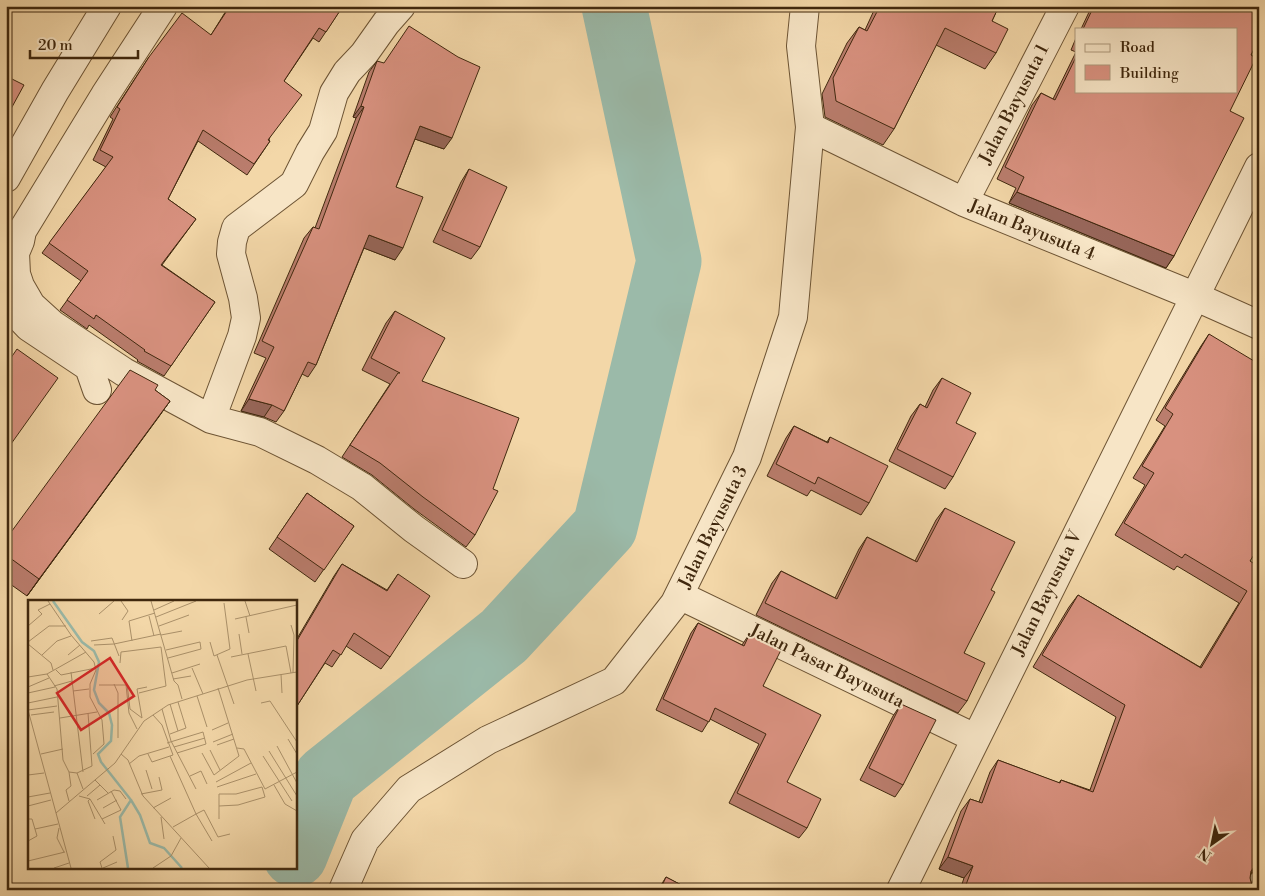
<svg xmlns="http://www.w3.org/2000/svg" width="1265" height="896" font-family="'Libre Bodoni',serif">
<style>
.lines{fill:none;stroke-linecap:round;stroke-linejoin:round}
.river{stroke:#9bbaa9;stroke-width:65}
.minor-casing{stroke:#6d5434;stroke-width:30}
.minor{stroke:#f7e5c6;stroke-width:28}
.wall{fill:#ba7d6d;stroke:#40280e}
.shaded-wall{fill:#976659;stroke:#40280e}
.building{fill:#d8917f;stroke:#40280e}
.labels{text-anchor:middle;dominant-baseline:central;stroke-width:4;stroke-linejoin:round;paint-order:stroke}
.street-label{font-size:18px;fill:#40280e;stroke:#f7e5c6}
.inset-river{fill:none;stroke:#9bbaa9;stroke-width:2.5}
.inset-road{fill:none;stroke:#ab916a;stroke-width:1}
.view{fill:#d62828;fill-opacity:0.15;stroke:#d62828;stroke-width:2.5}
.inset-edge{fill:none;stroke:#40280e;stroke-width:2.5}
</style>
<rect width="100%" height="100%" fill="#f3d7a8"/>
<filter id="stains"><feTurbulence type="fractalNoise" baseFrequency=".004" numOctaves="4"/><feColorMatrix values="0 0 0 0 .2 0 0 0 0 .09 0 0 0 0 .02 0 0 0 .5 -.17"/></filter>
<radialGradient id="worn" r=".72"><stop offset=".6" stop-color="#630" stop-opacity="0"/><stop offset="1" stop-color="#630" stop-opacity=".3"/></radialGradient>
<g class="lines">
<path class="river" d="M295,855l31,-77 178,-142 101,-109 64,-266 -55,-255"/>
<defs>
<path id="minor" d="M163,6l-58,89 -83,136 -2,10 -5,12 1,21 4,12 11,19 22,20 71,47 87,47 49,13 57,28 45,27 52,42 49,35
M810,127l154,75 230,94 65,29
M6,178l49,-87 52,-85
M964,202l101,-196
M6,303l23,24 60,40 8,23
M211,419l31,-83 4,-18 -3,-20 -12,-44 1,-12 4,-14 58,-44 16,-32 13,-21 11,-38 13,-21 17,-18 22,-31 15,-17
M679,595l296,143
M343,890l22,-50 44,-51 79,-49 126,-59 61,-78 72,-146 46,-140 17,-190 -9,-81 4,-40
M901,890l358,-723
M1257,890l2,-4"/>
</defs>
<use href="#minor" class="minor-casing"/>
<use href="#minor" class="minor"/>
</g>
<path class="wall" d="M229,6h114l-24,36 -6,-4 -29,43 -15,59 1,1 -23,34 -49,-34 -30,58 28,20 -34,46 53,37 -51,74 -27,-15 1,-1 -49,-35 -2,4 -27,-19 21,-29 -39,-28 64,-86 -13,-7 20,-41 -3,-2 39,-60 62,-22z
M876,6h123l-7,15 4,32 -11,16 -49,-24 -42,84 -11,16 -58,-28 -3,-23 25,-51 12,-16 6,3z
M1083,6h176l-8,49 -77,201 -8,12 -157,-65 7,-15 -19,-9 35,-74 9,-12 12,6 23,-47 -5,-2 5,-12v53l160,-62h-155l9,-19z
M377,61l67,88 -29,-10 -19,48 -1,73 -31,-12 -48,117 -8,12 -6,-3 -18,37 -8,11 -12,-5 -23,-6 25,-53 -12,-5 50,-115 9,-11 2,1 41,-110 -3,-1 16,-45z
M469,169l11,78 -9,12 -38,-17 28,-60z
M395,311l27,70 53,154 -9,12 -52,-38 -42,-34 -30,-18 48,-73 -28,-14 24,-47z
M1209,334l41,227 9,309 -8,3 -1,5 2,8 4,4h-296l4,-12 -25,-9 22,-58 9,-12 9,3 11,-30 8,-12 61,23 2,-3 29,10 26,-73 -83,-50 36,-60 9,-12 122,72 39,-64 -62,-37 -3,4 -59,-35 30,-50 -12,-7 32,-52 -9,-6 45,-74z
M942,378l14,45 -3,54 -8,12 -56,-28 22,-45 9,-12 5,3 8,-17z
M155,390l15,11 -143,195 -21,-15v-42z
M794,426l33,16 3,-5 39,66 -8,12 -50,-25 -4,6 -40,-20 19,-38z
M307,493l47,33 -39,56 -46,-33z
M945,508l46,82 -27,63 3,48 -9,12 -202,-98 16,-32 9,-12 54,27 24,-49 8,-12 48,24 21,-41z
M342,564l45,26 11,-16 -8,83 -9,12 -35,-23 -14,21 -7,-4 -30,46v-67l39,-66z
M698,623l44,22 8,-12 37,149 20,46 -8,10 -70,-35 30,-59 -49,-25 -8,13 -46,-22 35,-77z
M901,704l2,81 -8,12 -35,-17 33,-64z
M666,877l25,13h-33z"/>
<path class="shaded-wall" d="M361,106l3,1 -8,11 -3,-1z
M420,126l32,12 -8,11 -32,-11z
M1017,192l157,64 -8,12 -157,-65z
M369,235l34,13 -8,12 -34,-13z
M249,399l23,6 -8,12 -23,-6z
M170,401l-12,17 -131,178 12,-17z
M948,857l25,9 -9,12 -25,-9z
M1259,861v9l-8,3z"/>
<path class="building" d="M230,6h113l-17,26 -7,-4 -35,53 18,14 -34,45 2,1 -16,23 -51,-34 -35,69 28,20 -35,46 54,37 -44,64 -27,-15 1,-1 -49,-35 -2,4 -27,-19 21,-29 -39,-28 64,-86 -13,-7 20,-41 -3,-2 32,-50 33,-44 29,22z
M880,6h119l-7,15 16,8 -12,24 -51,-25 -51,101 -58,-28 -3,-23 26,-51 8,4z
M1094,6h165v33l-8,16 5,3 -26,53 14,7 -70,138 -157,-64 7,-15 -19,-10 36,-74 14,7 21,-43v34h160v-62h-153z
M409,26l49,31 22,10 -28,71 -32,-12 -24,61 27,10 -20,51 -34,-13 -53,130 -8,-3 -24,49 -12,-6 -23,-6 25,-52 -12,-6 51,-114 6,2 45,-122 -3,-1 16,-45 7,2z
M6,76l18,9 -18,33z
M469,169l38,18 -27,60 -38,-17z
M395,311l50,27 -23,43 97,37 -26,71 5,2 -23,44 -52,-38 -43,-34 -30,-18 48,-72h2l-29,-15z
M1209,334l50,30v183l-9,14 9,6v245l-1,2 1,1v46l-8,10 -1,7 2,8 4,4h-292l9,-24 -25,-9 22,-58 12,4 16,-43 62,23 1,-3 32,12 32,-87 -83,-50 36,-60 123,73 46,-77 -62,-37 -3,4 -58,-35 30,-50 -12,-7 31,-52 -8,-6z
M17,349l41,29 -52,73v-86z
M130,370l28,15 -3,5 15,11 -131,178 -33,-24v-16z
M942,378l29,15 -15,30 20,10 -23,44 -56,-28 23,-45 7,4z
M794,426l34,17 2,-6 58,29 -19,37 -51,-26 -3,7 -39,-20z
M307,493l47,33 -30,44 -47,-33z
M945,508l70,34 -24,48 4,2 -31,61 21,10 -18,38 -202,-98 16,-32 56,28 30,-62 50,25z
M342,564l45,27 11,-17 32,22 -40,61 -36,-24 -13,22 -8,-5 -38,59v-65z
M698,623l46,23 6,-13 32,15 -19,38 58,29 -34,67 34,17 -14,29 -70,-35 29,-59 -51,-26 -6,14 -46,-23z
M901,704l35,16 -33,65 -34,-17z
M666,877l25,13h-31z
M744,887l5,3h-7z"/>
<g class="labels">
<g class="street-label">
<text transform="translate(1014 104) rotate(-63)">Jalan Bayusuta 1</text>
<text transform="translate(1032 230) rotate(22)">Jalan Bayusuta 4</text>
<text transform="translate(713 527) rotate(-64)">Jalan Bayusuta 3</text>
<text transform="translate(1047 593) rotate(-64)">Jalan Bayusuta V</text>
<text transform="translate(827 666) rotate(26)">Jalan Pasar Bayusuta</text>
</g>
</g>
<g transform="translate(28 600)">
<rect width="269" height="269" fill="#f3d7a8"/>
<path class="inset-river" d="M25,1l29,41 12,9 5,11 -5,28 5,13 10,10 3,12 -1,16 -13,13 3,8 30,38 -11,17 8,51M103,200l9,15 10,28 14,5 18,20"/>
<path class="inset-road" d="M20,1l23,34 23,27 2,8 -6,14v13l12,23 2,24 -11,10M93,1l7,10 -6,9M123,1l23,80 4,4 4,14M217,1l5,15M126,10l20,-9M71,14l15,-13M121,16l5,20M128,17l40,-16M218,17l3,16M207,19l62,-14M263,25l3,10 -1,38M0,26l14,-12 -4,-4 12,-6M131,26l30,-11M211,34l3,20M133,35l21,-4M63,41l21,-3 7,18M104,41l-3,-20 26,-8M0,42l21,-16h17M182,42l4,14 16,-7 -6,-46M0,44l23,19 2,7M86,44l47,-10M66,45l20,-1M138,50l34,-8 1,7 -33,9M220,54l8,37M14,55l15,-14 14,-5M40,55l12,-10M189,55l17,49M203,57l55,-11 5,27M92,63l1,-11 40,-5 5,39 -27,7M164,68l11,26M28,70l5,5 35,-7M43,72l12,100M144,73l28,-9M19,74l10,15 6,71 6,12 8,1 15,-7 -4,-53M253,74l1,19M0,77l19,-3 39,-22M145,79l18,-3M86,84l4,9v45M99,84l3,25 12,9M71,85h27l3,28 8,16M26,86l18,-5M0,87l21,-9M45,91l16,-2M0,93l27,-6M169,96l10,31M0,103l29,-6M233,103l9,-2 27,41M142,104l8,27M134,109l9,32 25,48M0,110l29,-4M0,110l43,158M3,115l23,-3M32,118l37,-6M114,118l-5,-29 10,-2M184,130l16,-7M142,134l16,-6 -8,-26M260,139l9,15M185,142l20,-8M139,143l36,-11 3,12 -29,9M189,145l17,-6M249,146l20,37M146,147l31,-9M209,148l7,1 21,40 32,-17M182,150l10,20M241,151l28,45M174,153l12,22 25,-19 -21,-68M13,154l22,-5M93,154l7,6 15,36 66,72M120,154l4,8 21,-7 -11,-30 -9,-10M142,156l26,58 8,-4 14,27 12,-3M235,156l29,45M101,164l10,-8 30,-9M118,170l6,19M41,172l2,14 -5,4 3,11M49,173l6,16M0,175l16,-2M162,176l11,-5 6,13M67,180l13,13M188,182l35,-19M246,185l11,19 12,7M189,187l39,-13M113,194l21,-4 -3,-13M51,196l11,3 15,25M59,196l13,-11M0,197l22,-4M62,199l-2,2 7,18M69,200l17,-10 6,1 6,8M0,206l23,-6M191,206l19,-1 27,-8 -3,-10 -26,7h-17v25M75,208l14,-8M125,208l18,-10M28,213l59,-50 29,-42 24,-16 79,-25 50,-8M133,217l3,22M0,219h4l5,17 -9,5M74,219l19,-9 -10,-19M145,227l23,-13 16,27M31,228l-2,10 7,14M7,229l23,-5M0,261l37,-9M26,268l15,-5M74,268l-2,-6 16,-12 -3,-14M75,268l14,-6M125,268l18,-12 10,-18"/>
<path class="view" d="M82,58l24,38 -53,34 -24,-37z"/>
<rect width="269" height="269" class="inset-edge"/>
</g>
<rect width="1265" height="896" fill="none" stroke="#f3d7a8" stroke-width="25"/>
<rect x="8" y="8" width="1250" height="881" fill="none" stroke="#40280e" stroke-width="2.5"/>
<rect x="12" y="12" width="1240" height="871" fill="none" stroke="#40280e"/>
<rect x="1075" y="28" width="162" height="65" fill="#f7e5c6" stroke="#ae997c"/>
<rect x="1085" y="44" width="25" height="8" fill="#f7e5c6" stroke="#ae997c"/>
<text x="1120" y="52" font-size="15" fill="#40280e">Road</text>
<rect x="1085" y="65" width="25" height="15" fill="#d8917f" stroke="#ae997c"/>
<text x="1120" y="78" font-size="15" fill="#40280e">Building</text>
<g transform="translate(1212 844) rotate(213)" stroke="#f7e5c6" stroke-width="4" paint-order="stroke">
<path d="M0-4L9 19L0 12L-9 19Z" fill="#40280e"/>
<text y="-8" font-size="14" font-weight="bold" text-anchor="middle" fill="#40280e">N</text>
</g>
<path d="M30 50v8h108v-8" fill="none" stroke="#40280e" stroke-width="2.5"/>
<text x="38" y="50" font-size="15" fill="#40280e" stroke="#f7e5c6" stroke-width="4" paint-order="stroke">20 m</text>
<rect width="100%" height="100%" filter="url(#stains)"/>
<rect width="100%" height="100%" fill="url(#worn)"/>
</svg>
